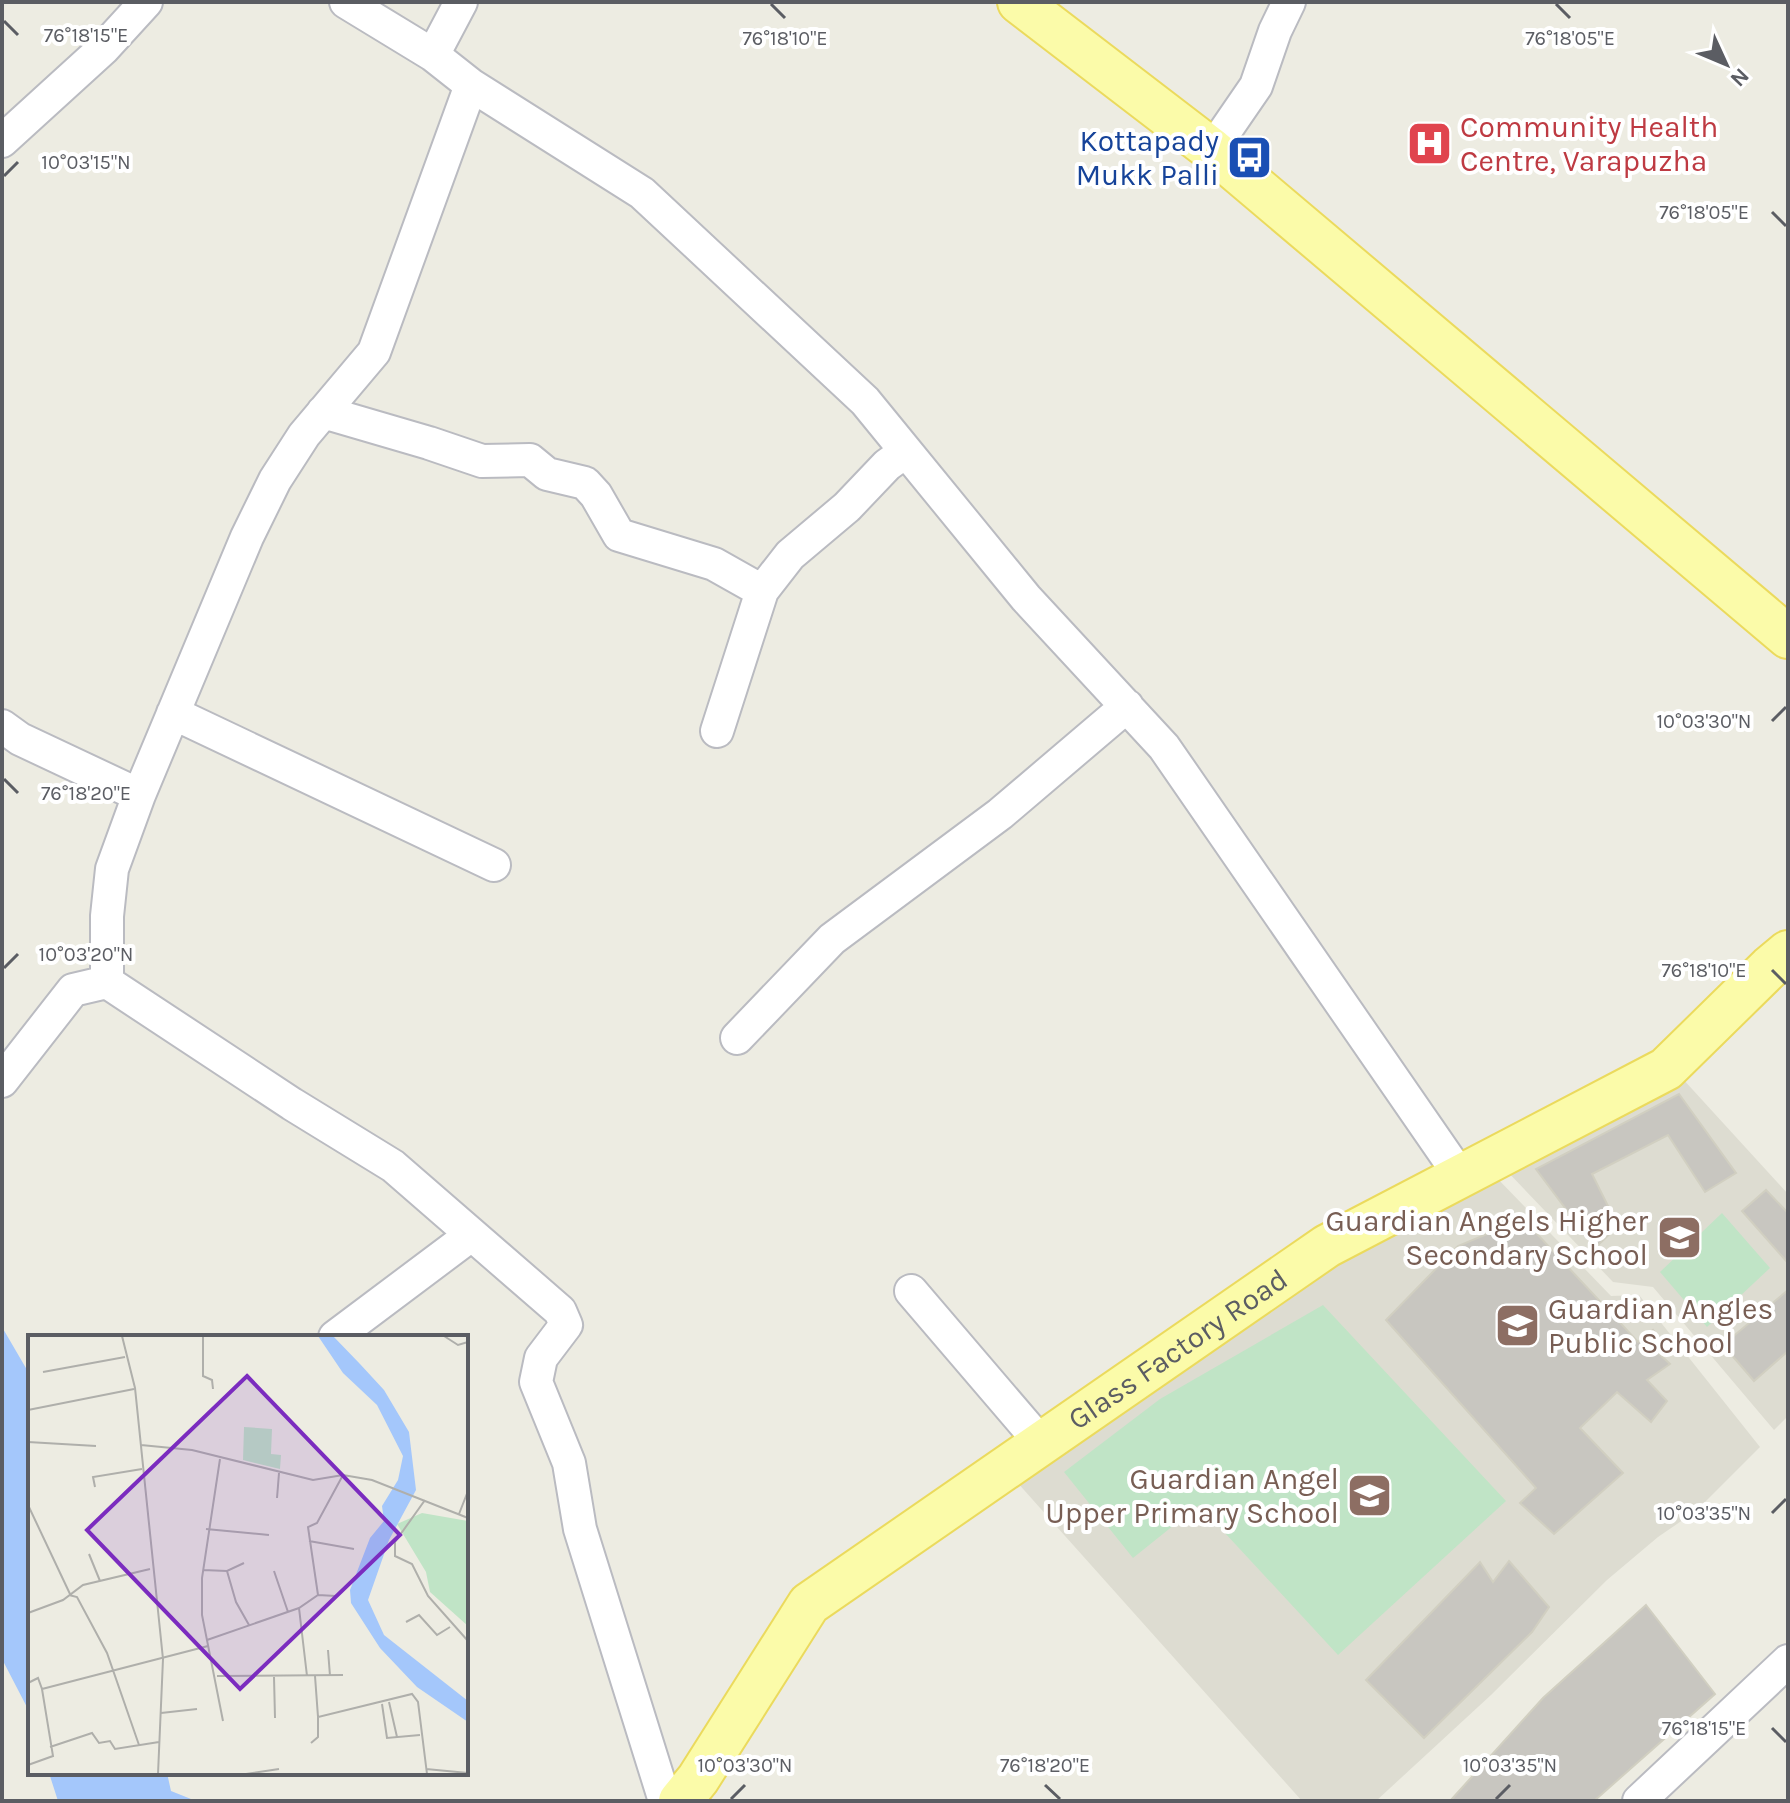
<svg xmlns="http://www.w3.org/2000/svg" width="1790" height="1803" font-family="Karla,sans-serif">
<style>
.education{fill:#dddcd1}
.green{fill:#c0e4c6}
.water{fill:#a4c7fb}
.building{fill:#c8c6c0;stroke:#d1cfc1;stroke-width:2}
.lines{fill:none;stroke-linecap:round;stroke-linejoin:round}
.minor-casing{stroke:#babbc1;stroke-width:36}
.major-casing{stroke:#ebda5d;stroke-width:46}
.minor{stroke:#fff;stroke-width:32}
.major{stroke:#fbfba9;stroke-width:42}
.ticks{fill:none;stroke:#5b5d63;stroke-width:3}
.labels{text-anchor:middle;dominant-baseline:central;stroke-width:8;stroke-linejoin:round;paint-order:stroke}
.health-label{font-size:30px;fill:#be3a42;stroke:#fff;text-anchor:start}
.transit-label{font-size:30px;fill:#164399;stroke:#fff;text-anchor:end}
.education-label{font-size:30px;fill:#785e54;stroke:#fff;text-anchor:end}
.street-label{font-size:30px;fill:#5b5d63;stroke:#fff}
.inset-road{fill:none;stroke:#afafab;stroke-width:2}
.view{fill:#7b2cbf;fill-opacity:0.15;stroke:#7b2cbf;stroke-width:4}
.inset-edge{fill:none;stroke:#5b5d63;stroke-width:4}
.ticks-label{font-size:20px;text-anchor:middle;fill:#5b5d63;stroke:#fff;stroke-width:8;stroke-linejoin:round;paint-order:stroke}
</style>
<rect width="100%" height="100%" fill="#edece2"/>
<path class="education" d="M1682,1078l106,116v222l-14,14 -121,-143 -40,-5 -108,-113z
M1494,1175l117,121 28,-1 121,152 -64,64 -38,26 -51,43 -116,115 -115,106h-74l-287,-321 287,-206z"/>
<path class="green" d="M1722,1213l48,55 -63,59 -47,-55z
M1323,1305l183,196 -168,154 -139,-150 -66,53 -69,-86 96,-73z"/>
<path class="water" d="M2,1327l28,48v338l-28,-54z
M49,1773h118l4,18 25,10h-138z"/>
<path class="building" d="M1679,1094l57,79 -31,19 -37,-57 -76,39 26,52 -23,22 -59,-79z
M1766,1190l22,23v50l-46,-52z
M1523,1219l115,123 15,-12 11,14 -7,8 13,12 -23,16 20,21 -16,21 -34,-30 -37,36 43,45 -69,61 -34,-31 16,-15 -150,-168 72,-74z
M1788,1290v61l-34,30 -31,-36z
M1509,1561l40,46 -17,25 -108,106 -58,-58 114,-118 13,20z
M1646,1605l69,89 -121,107h-144l93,-103z"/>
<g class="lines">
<defs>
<path id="minor" d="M346,2l87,53 38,30 171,108 223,208 161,197 138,149 297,430
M433,55l28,-53
M2,141l101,-92 43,-47
M1212,150l44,-64 19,-55 14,-29
M323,412l106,31 53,18 48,-1 17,14 38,9 11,12 23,40 95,29 48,27
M173,713l321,152
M2,726l18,13 119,56
M717,731l45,-140 28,-36 57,-48 40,-42 18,-13
M107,982v-66l5,-47 27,-74 108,-258 28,-57 29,-45 70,-83 97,-267
M737,1038l95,-99 168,-125 127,-108
M2,1081l71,-91 34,-8 185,122 101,62 167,145 6,14 -25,33 -5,24 33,81 11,66 85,272
M911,1291l130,152
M335,1337l136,-102
M1639,1801l149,-140"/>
<g id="major">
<path d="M1019,2l193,148 576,487"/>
<path id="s1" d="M680,1801l18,-22 111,-175 518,-358 339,-177 104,-102 18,-15"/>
</g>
</defs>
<use href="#minor" class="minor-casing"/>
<use href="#major" class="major-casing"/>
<use href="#minor" class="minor"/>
<use href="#major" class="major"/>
</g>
<path class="ticks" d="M771,4l14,14M1556,4l14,14M4,21l14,14M4,176l14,-14M1772,212l14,14M1772,721l14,-14M4,779l14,14M4,968l14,-14M1772,970l14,14M1772,1513l14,-14M1772,1728l14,14M1045,1785l15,14M731,1799l14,-14M1496,1799l14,-14"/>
<defs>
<symbol id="hospital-square" viewBox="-11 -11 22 22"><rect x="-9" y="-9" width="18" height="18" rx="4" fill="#e0444e" stroke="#fff"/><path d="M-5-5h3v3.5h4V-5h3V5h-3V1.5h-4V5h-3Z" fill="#fff"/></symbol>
<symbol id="bus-square" viewBox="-11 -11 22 22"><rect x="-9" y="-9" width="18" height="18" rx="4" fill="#1a4fb4" stroke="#fff"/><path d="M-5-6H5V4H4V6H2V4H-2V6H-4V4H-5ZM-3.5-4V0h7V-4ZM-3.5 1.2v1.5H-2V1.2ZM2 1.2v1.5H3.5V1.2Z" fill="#fff"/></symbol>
<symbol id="school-square" viewBox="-11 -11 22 22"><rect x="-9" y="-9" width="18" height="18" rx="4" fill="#8d6e63" stroke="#fff"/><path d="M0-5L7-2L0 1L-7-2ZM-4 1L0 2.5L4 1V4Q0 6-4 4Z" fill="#fff"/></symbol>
</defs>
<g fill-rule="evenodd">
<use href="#hospital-square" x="1404" y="118" width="51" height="51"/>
<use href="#bus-square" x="1224" y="132" width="51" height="51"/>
<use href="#school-square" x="1654" y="1212" width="51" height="51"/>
<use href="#school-square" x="1492" y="1300" width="51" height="51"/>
<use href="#school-square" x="1344" y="1470" width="51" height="51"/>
</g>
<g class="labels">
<g class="health-label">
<text x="1460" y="127">Community Health<tspan x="1460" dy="34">Centre, Varapuzha</tspan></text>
</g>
<g class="transit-label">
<text x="1219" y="141">Kottapady<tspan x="1219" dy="34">Mukk Palli</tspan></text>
</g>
<g class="education-label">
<text x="1648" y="1221">Guardian Angels Higher<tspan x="1648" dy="34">Secondary School</tspan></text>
<text x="1548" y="1309" text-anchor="start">Guardian Angles<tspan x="1548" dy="34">Public School</tspan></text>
<text x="1339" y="1479">Guardian Angel<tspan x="1339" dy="34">Upper Primary School</tspan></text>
</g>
<g class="street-label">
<text stroke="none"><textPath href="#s1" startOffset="684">Glass Factory Road</textPath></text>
</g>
</g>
<g transform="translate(28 1335)">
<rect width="440" height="440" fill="#edece2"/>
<path d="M216,92l28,2 -1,25 10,1 -1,14 -37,-9zM394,178l46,8v105l-38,-34 -4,-20 -29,-48z" fill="#c0e4c6"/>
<path d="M290,1h15l27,28 24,26 25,42 7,58 -27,50 -21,60 16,35 84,66v21l-51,-35 -37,-39 -29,-45 -1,-13 20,-52 14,-17 -2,-15 16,-26 5,-24 -26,-51 -34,-32z" fill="#a4c7fb"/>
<path class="inset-road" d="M94,1l13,52 28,271 -5,115M175,1v40l9,4 1,9M416,1l14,9 10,-3M15,37l82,-15M0,75l106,-21M0,107l68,4M113,110l51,5 121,30 30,-5 29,5 96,38M192,124l-18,119v37l21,106M67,152l-2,-10 49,-8M249,163l2,-25M397,165l-30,42v14l17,8 16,32 40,45M0,170l42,89M431,179l9,-23M178,194l63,6M281,206l45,8M61,219l11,27M175,235l24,1 17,-8M199,236l9,31 13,23M246,236l14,41M41,260l8,2 30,56 32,92M290,260l-10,-68 9,-4 26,-48M271,273l8,68M0,278l35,-13 20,-15 67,-16M378,287l13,-7 18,20 13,-8M179,305l92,-32 19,-13 18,1M300,315l2,26M189,341l126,-1M287,341l3,41M246,342l1,41M0,348l10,-5 4,11 11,67 -25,9M14,354l166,-43M361,367l8,35M354,369l5,34 33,-3M133,378l36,-4M283,408l7,-6v-20l94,-23 6,8 9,72M22,412l42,-14 7,10 11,-2 5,8 44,-7M398,434l42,4M218,439l33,-5"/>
<path class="view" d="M219,41l153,159 -160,154 -153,-159z"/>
<rect width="440" height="440" class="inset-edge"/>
</g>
<g class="ticks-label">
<text x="86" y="42">76°18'15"E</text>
<text x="785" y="45">76°18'10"E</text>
<text x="1570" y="45">76°18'05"E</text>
<text x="86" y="169">10°03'15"N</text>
<text x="1704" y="219">76°18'05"E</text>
<text x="1704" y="728">10°03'30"N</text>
<text x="86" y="800">76°18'20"E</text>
<text x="86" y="961">10°03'20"N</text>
<text x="1704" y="977">76°18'10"E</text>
<text x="1704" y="1520">10°03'35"N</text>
<text x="1704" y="1735">76°18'15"E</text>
<text x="745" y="1772">10°03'30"N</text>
<text x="1510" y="1772">10°03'35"N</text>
<text x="1045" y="1772">76°18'20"E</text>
</g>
<rect width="1790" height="1803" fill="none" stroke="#5b5d63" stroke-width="8"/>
<g transform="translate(1726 64) rotate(134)" stroke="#ffffff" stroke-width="6" paint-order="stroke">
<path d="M0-6L14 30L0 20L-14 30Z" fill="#5b5d63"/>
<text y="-12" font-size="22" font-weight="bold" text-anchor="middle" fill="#5b5d63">N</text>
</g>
</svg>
